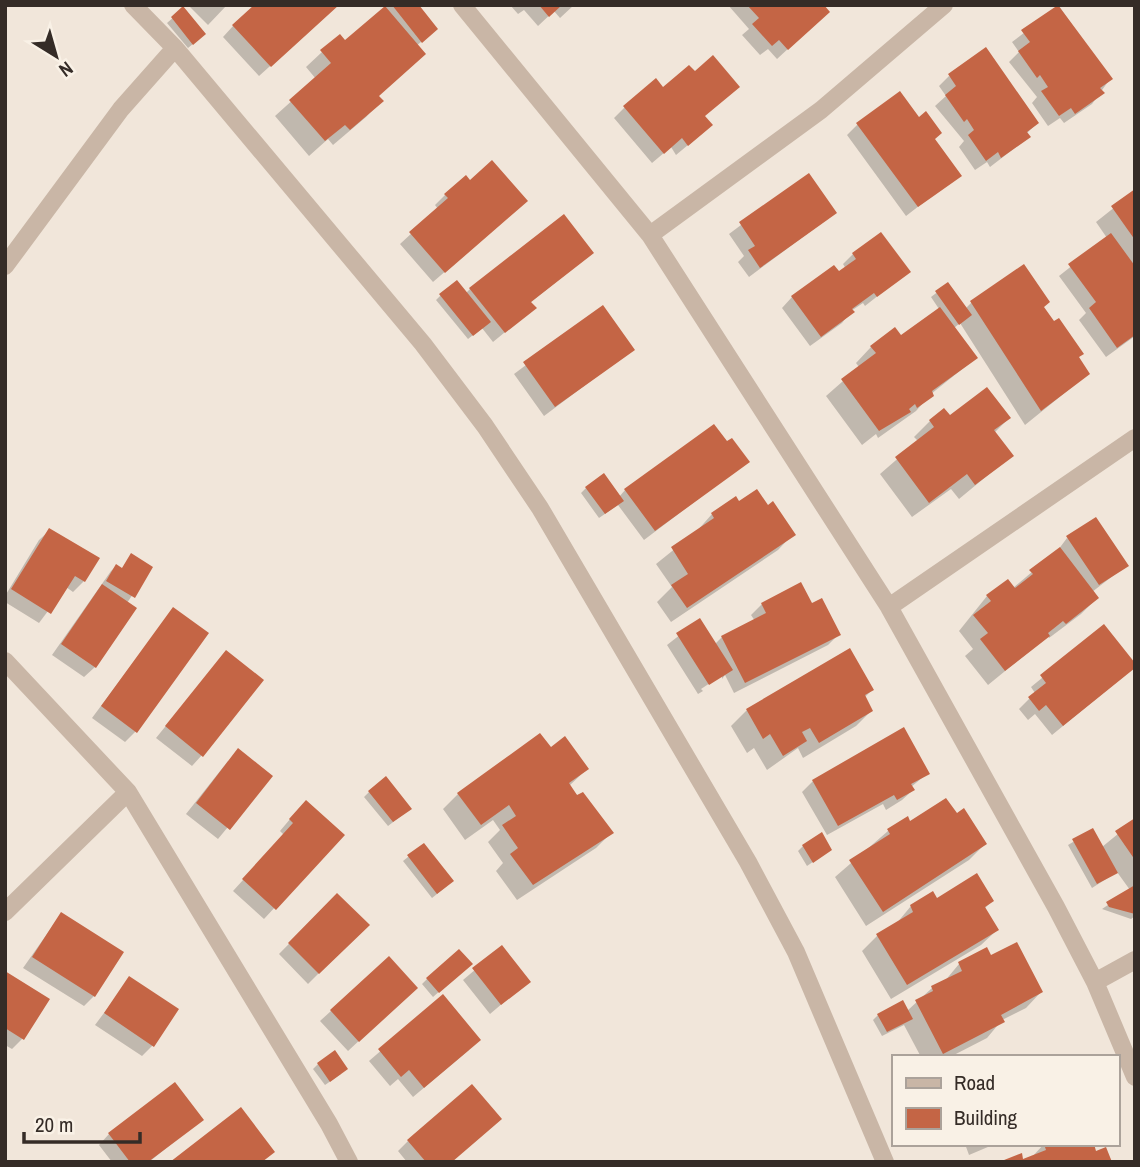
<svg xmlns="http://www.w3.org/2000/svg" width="1140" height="1167" font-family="'Archivo Narrow',sans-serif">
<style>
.shadow{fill:#0003}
.building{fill:#c46545}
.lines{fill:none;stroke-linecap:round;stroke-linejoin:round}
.minor{stroke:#c9b6a6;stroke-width:18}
</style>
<rect width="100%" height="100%" fill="#f1e6da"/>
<path class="shadow" d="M188,5h39l-19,20z
M338,5l-79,71 -36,-39 10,-11z
M383,5h33l15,29 -15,12 -39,51 4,4 -15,16 -33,28 -5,-6 -19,17 -34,-40 41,-37 -10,-12 16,-15 23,-9 41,-35z
M510,5h64l-14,13 -6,-7 -16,15 -14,-16 -6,4z
M728,5h94l-5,17 -40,37 -9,-10 -8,6 -18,-20 7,-6z
M1059,6l51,73 -18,25 -28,19 -4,-5 -12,8 -16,-23 5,-6 -28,-35 10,-10 -7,-10z
M183,9l16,30 -11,9 -21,-25z
M949,76l88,47 -11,11 3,3 -39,30 -3,-5 -12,8 -16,-23 5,-6 -29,-35 11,-10 -7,-10z
M663,90l41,27 -4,18 -24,20 -5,-8 -19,16 -38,-45 11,-11z
M858,124l75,16 26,35 -53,41 -59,-81z
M808,175l27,38 -86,64 -11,-15 6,-6 -15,-22z
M470,182l45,29 -82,71 -33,-38 38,-35 -3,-4 10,-10z
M1135,191v145l-29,21 -27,-37 7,-7 -27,-37 48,-38 -11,-16z
M592,253l-62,50 4,5 -41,34 -11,-14 -14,11 -32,-39 5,-5 25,-2 4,-4z
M853,254l55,18 -43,34 -2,-3 -12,8 -9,12 -32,23 -28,-38 10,-11 54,-28 -3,-5z
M948,284l18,24 6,-6 70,5 46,67 -63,51 -65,-102 -6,5 22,30 -45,36 -15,17 -38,27 -2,-4 -14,11 -36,-49 33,-29 -3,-4 15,-16 29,-9 39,-29 -8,-12z
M602,308l30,42 -88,66 -30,-42z
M1009,418l-15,15 17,23 -52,43 -8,-10 -39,28 -32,-43 38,-33 -4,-4 16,-16z
M726,443l21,19 -103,78 -26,-35 -19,13 -18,-25 5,-5 33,9 6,-7z
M739,503l29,5 25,26 -15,16 -107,72 -14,-20 15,-15 -16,-23 41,-33 15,-17z
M50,530l34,51 -11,11 -7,-5 -27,36 -34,-21v-6l34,-56z
M1067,538l60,27 -35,27 5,6 -16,16 -32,24 -1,-2 -60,49 -23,-29 8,-7 -14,-18 28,-35 26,-8 45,-38z
M131,556l20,11 -24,36 -32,64 -11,10 -32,-22 59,-84 5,-5 5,4z
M762,604l49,2 28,28 -11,11 -94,48 -9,-18 -3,4v-4l-21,14 2,2 -5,3 -31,-49 32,-25 16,24 7,-7 33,-16 -4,-6z
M173,609l-37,122 -11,11 -33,-24z
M1104,627l20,49 -72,59 -17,-21 -7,6 -9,-11 16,-16 -4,-6z
M226,652l-24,103 -10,11 -36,-28z
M872,690l-8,8 7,13 -15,15 -53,32 -5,-10 -31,22 -13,-22 -7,5 -16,-27 16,-16z
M550,749l37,20 -18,17 42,47 -15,15 -79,52 -21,-29 7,-8 -15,-21 12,-12 -7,-10 -28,20 -22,-31 15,-15z
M228,761l42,15 -52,63 -32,-25z
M928,773l-17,14 2,3 -11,10 -16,10 -3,-6 -56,31 -25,-43 11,-11z
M369,792l36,21 -17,13 -24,-29z
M296,812l46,23 -78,84 -31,-28 51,-56 -4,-4z
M956,816l29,28 -16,16 -103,66 -31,-49 53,-46 22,-8z
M1135,820v96l-4,3 -29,-10 28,-19 -13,-18 -25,16 -24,-43 25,-15 9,17z
M423,845l24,41 -15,12 -29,-37z
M803,846l27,4 -23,16 -9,-15z
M337,895l30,30 -59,59 -29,-30z
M937,900l55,1 -8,8 13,21 -16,15 -90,54 -29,-48 15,-15 19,-12 15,-18z
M61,914l33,82 -10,10 -61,-38z
M502,947l27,34 -39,33 -27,-34z
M389,958l16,40 -57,53 -28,-30z
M991,958l50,34 -15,16 -24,12 -15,18 -37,19h-29l-17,-32 -22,11 -9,-16 5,-5 29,-4 25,-23 12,-6 15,-18z
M466,968l-33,29 -11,-13 5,-5z
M5,973l17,66 -10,10 -7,-4z
M130,978l23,67 -11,11 -47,-31z
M443,997l26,53 -56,47 -15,-18 -8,7 -21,-25z
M318,1064l23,10 -16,11 -12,-16z
M201,1120l-52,42h-37l-13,-17 10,-11z
M408,1141l43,21h-44l-9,-11z
M965,1144h30l-26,11z
M1044,1144l51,9 -73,8 9,-3z"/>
<path class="building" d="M254,5h85l-68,62 -39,-42z
M392,5h27l19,24 -16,14z
M539,5h23l-13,12z
M747,5h77l6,7 -42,38 -9,-10 -7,6 -20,-22 7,-6z
M1058,5l55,74 -13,9 5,5 -30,21 -4,-6 -12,8 -18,-25 7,-4 -8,-12 -3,3 -19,-27 12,-9 -9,-12z
M183,6l23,28 -13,11 -22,-28z
M385,6l41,48 -47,42 5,5 -34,29 -5,-5 -20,16 -36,-41 42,-37 -11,-13 20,-16 5,6z
M986,47l53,76 -12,9 4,5 -30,21 -3,-6 -12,9 -18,-26 6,-5 -7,-11 -3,3 -19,-27 11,-9 -8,-12z
M713,55l27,32 -35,29 8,9 -25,21 -6,-8 -18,16 -41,-48 33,-28 7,9 26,-22 6,6z
M900,91l19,26 7,-6 16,22 -7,6 27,37 -44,31 -62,-84z
M492,160l36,41 -83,72 -36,-41 39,-34 -4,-4 22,-19 4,5z
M809,173l28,40 -77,55 -12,-18 7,-4 -16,-24z
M1135,189v51l-24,-34z
M564,214l30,39 -63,49 6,6 -32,25 -36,-45z
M881,232l30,40 -34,25 -3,-4 -22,16 3,3 -34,25 -30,-41 43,-31 5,6 17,-12 -4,-6z
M1111,233l24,33v69l-18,13 -28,-40 7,-6 -28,-38z
M1024,264l26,38 -6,5 10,14 5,-3 25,36 -5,3 11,17 -49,37 -71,-110z
M457,280l34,42 -18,14 -34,-42z
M948,282l24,33 -13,10 -24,-34z
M603,305l32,45 -80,57 -32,-45z
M940,307l38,51 -46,33 2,5 -17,12 -2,-4 -6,5 2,3 -32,19 -38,-52 35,-26 -6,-7 25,-19 6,8z
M987,387l24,31 -17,12 20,26 -39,29 -8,-11 -38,29 -34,-46 39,-30 -5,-7 15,-12 6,7z
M714,424l13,17 5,-3 18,24 -95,69 -31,-42z
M604,473l20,28 -19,13 -20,-27z
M757,489l11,16 5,-4 23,34 -109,73 -16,-23 17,-11 -17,-27 43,-29 -3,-5 25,-17 3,5z
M1096,517l33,49 -30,19 -33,-49z
M49,528l51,30 -15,24 -10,-6 -24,38 -40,-25z
M1060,547l39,51 -33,26 -3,-3 -15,12 2,3 -45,35 -25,-32 8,-6 -15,-18 18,-14 -5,-6 22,-16 7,9 18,-14 -4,-4z
M131,553l22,14 -18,31 -29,-17 10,-17 6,4z
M801,582l11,21 10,-5 19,37 -96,48 -24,-47 45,-23 -5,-10z
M102,584l35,24 -41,60 -35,-24z
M173,607l36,26 -72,100 -36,-27z
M700,618l33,52 -24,15 -33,-52z
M1104,624l31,39v5l-72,58 -17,-21 -7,6 -11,-14 18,-14 -6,-8z
M850,648l24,42 -9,5 8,16 -54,32 -9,-15 -8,4 5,9 -24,15 -13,-22 -7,5 -17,-30z
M226,650l38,30 -61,77 -38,-31z
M904,727l26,47 -19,10 4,6 -18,10 -3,-5 -56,31 -26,-46z
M540,733l11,14 14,-11 24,33 -20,14 8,12 6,-3 31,41 -81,52 -23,-31 8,-6 -16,-23 14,-9 -7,-11 -28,20 -24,-32z
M238,748l35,28 -43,54 -34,-27z
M386,776l26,33 -19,13 -25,-31z
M946,798l11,15 7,-5 23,36 -104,68 -34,-52 41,-26 -3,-5 21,-13 2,5z
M306,800l39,35 -69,75 -34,-31 51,-56 -4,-4z
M1135,818v42l-20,-29z
M1093,828l25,45 -21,11 -25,-45z
M822,832l10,18 -19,13 -11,-18z
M424,843l30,38 -17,13 -30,-39z
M977,873l17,28 -9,6 14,23 -92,55 -31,-51 37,-22 -3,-7 23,-14 4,7z
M1135,885v29l-26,-7 -3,-5z
M337,893l33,32 -51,49 -31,-31z
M61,912l63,40 -29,45 -63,-40z
M1017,942l26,50 -42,23 4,7 -62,32 -28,-54 18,-9 -2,-5 31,-15 -4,-9 29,-15 4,8z
M502,945l29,37 -30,23 -29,-37z
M459,949l14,15 -34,29 -13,-15z
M389,956l29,32 -59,54 -29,-32z
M5,971l45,28 -26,41 -19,-12z
M129,976l50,33 -25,38 -50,-34z
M443,994l38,46 -57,48 -15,-18 -8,7 -23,-28z
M903,1000l10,19 -26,13 -10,-18z
M335,1050l13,19 -18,13 -13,-19z
M175,1082l29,38 -56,42h-18l-22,-29z
M472,1084l30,35 -50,43h-26l-19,-22z
M241,1107l34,45 -13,10h-92z
M1044,1144h50l2,7 10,-4 6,15h-113l23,-9 1,6 23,-9z"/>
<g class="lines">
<path class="minor" d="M133,5l42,43 248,296 62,82 55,82 208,354 48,90 89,210
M462,5l188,230 239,372 167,300 39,75 40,95
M650,235l171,-125 123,-105
M5,266l116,-157 54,-61
M889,607l246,-169
M5,661l123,131 201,332 20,38
M5,912l123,-120
M1095,982l40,-22"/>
</g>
<rect width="1140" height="1167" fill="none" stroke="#352c27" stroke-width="14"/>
<rect x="892" y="1055" width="228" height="91" fill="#f9f1e6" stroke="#aba29a" stroke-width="2"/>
<rect x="906" y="1078" width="35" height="10" fill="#c9b6a6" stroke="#aba29a" stroke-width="2"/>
<text x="954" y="1090" font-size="21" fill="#352c27">Road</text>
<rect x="906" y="1108" width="35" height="21" fill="#c46545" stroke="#aba29a" stroke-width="2"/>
<text x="954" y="1125" font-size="21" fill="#352c27">Building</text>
<g transform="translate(56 56) rotate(143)" stroke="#f9f1e6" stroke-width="5" paint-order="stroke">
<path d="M0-5L12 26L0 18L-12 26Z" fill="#352c27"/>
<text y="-10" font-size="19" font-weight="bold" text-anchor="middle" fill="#352c27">N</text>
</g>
<path d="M24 1132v10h116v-10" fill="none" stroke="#352c27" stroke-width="3.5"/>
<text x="35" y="1132" font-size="21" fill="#352c27" stroke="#f9f1e6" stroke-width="5" paint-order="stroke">20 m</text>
</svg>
